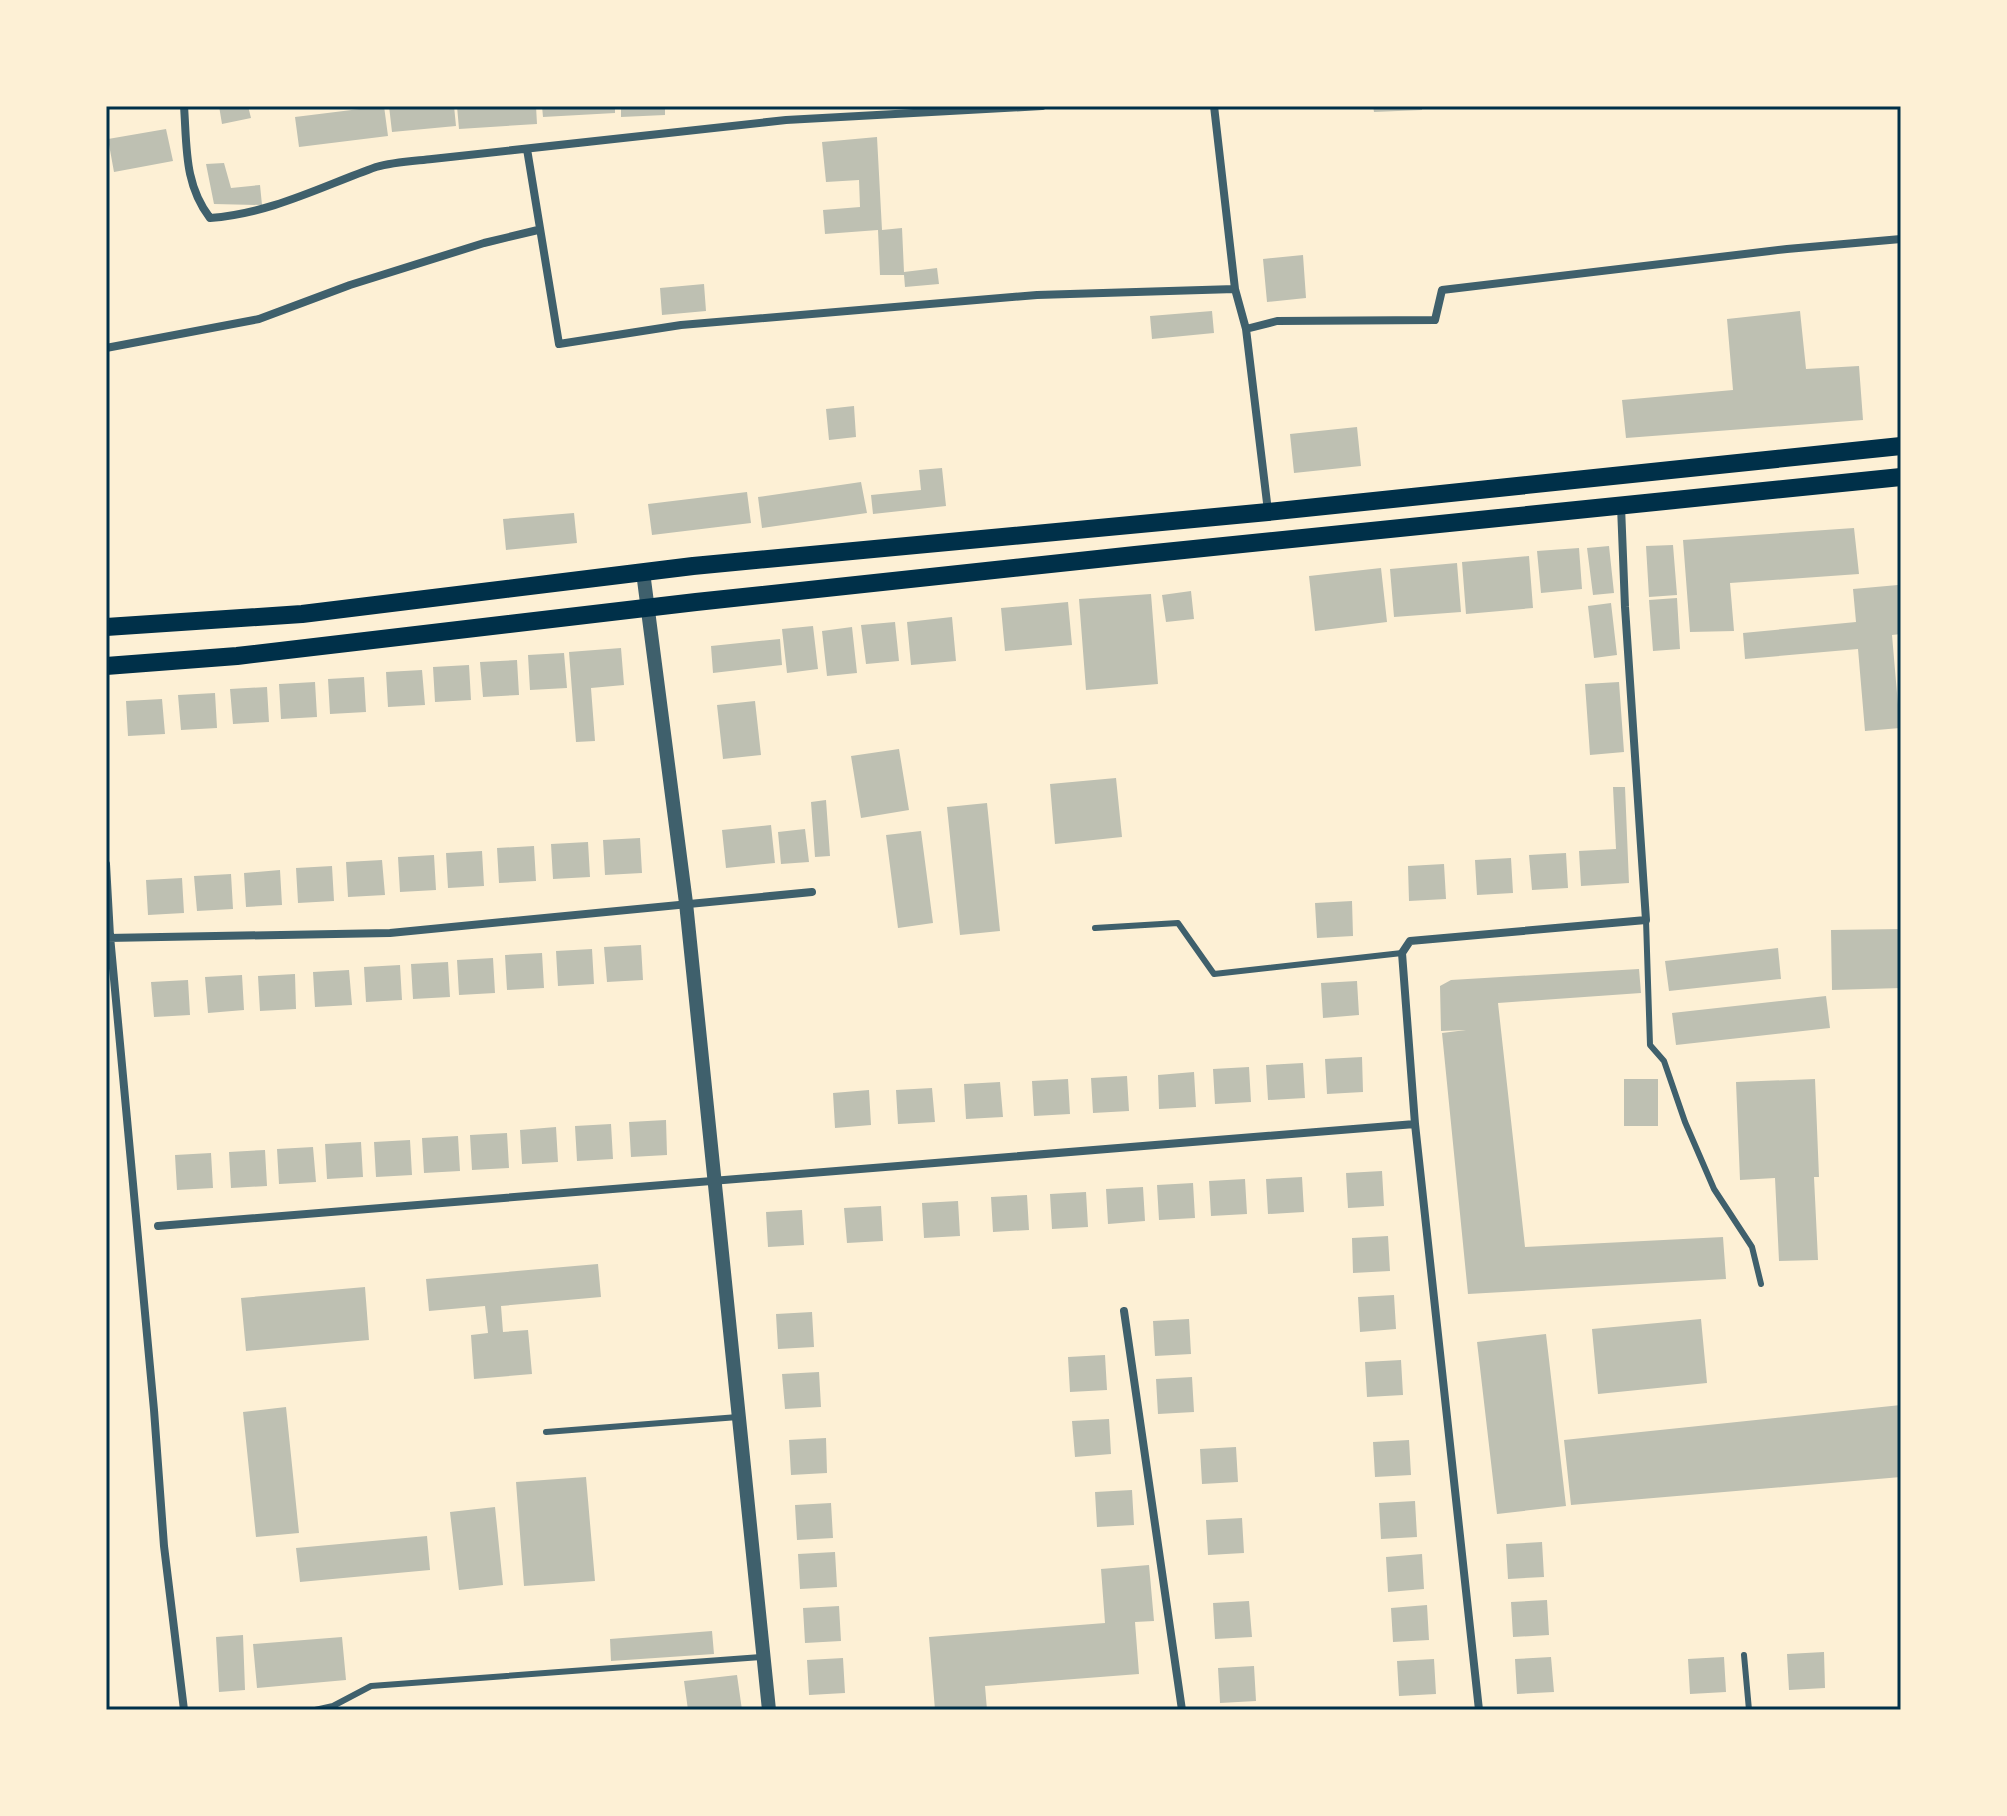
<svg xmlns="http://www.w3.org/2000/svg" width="2007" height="1816" font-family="'Alegreya Sans',sans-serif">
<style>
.building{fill:#bec0b2}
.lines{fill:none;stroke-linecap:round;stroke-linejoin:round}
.service{stroke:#3f606c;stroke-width:6}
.minor{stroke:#3f606c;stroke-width:8}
.tertiary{stroke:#3f606c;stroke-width:14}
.primary{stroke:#003049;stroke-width:18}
.neatline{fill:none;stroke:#003049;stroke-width:3}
</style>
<rect width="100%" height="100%" fill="#fdf0d5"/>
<path class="building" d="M219,106h29l3,12 -29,6z
M384,106l4,30 -89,11 -4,-30z
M389,106h65l2,20 -64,6z
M457,106h79l1,18 -78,5z
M542,106h73v7l-72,4z
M621,106h44v9l-44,2z
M1373,106h49v4l-48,2z
M166,129l7,32 -59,11 -6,-33z
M877,137l5,93 20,-2 2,44 33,-4 2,16 -34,3 -1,-12h-24l-2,-45 -53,4 -2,-24 37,-3 -1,-27 -33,2 -4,-40z
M224,163l7,25 29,-3 2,20 -48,-1 -8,-40z
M1303,255l3,43 -39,4 -4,-43z
M704,284l2,27 -44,4 -2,-27z
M1212,311l2,22 -62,6 -2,-23z
M1800,311l6,58 53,-3 4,54 -237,18 -4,-38 111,-10 -6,-71z
M854,406l2,31 -27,3 -3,-31z
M1357,427l4,39 -67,7 -4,-39z
M942,468l4,38 -73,8 -2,-19 50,-5 -2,-20z
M861,482l6,31 -105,15 -4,-31z
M747,492l4,31 -99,12 -4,-31z
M574,513l3,30 -71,7 -3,-31z
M1854,528l5,46 -129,9 4,48 -44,1 -7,-92z
M1673,545l4,50 -28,2 -3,-51z
M1609,546l5,47 -21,2 -6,-47z
M1579,548l3,41 -41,4 -4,-42z
M1529,556l4,52 -67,6 -4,-52z
M1457,563l4,49 -67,5 -4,-48z
M1381,568l6,54 -72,9 -6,-55z
M1898,585l3,49 -9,1 8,93 -35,3 -7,-82 -113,10 -2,-26 113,-11 -3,-33z
M1191,591l3,28 -28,3 -4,-27z
M1151,594l7,90 -72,6 -7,-91z
M1677,598l3,51 -27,2 -4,-51z
M1068,602l4,43 -67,6 -4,-43z
M1611,603l6,52 -23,3 -6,-52z
M952,617l4,44 -45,4 -4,-43z
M895,622l4,39 -33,3 -5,-39z
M813,626l5,43 -31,4 -5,-44z
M852,627l5,46 -30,3 -5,-45z
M780,639l2,26 -69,8 -2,-27z
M621,648l3,37 -33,3 4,53 -19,1 -7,-90z
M564,653l3,35 -37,2 -2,-35z
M517,660l2,35 -36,2 -3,-35z
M469,665l2,35 -36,2 -2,-35z
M422,670l3,35 -37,2 -2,-35z
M364,677l2,35 -36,2 -2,-35z
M315,682l2,35 -36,2 -2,-35z
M1619,682l5,70 -34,3 -5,-71z
M267,687l2,35 -36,2 -3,-35z
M215,693l2,35 -36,2 -3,-35z
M162,699l3,35 -37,2 -2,-35z
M755,701l6,54 -38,4 -6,-54z
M899,749l10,61 -48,8 -10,-62z
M1116,778l6,59 -67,7 -5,-60z
M1613,787h12l4,96 -48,3 -2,-35 37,-2z
M826,800l4,56 -15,1 -4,-55z
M987,803l13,128 -40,4 -13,-128z
M771,825l4,38 -49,5 -4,-38z
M805,829l4,33 -28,2 -3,-32z
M921,831l12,92 -35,5 -12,-93z
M640,838l2,35 -37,2 -2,-35z
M588,842l2,35 -37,2 -2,-35z
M534,846l2,35 -37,2 -2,-35z
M482,851l2,35 -36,2 -2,-35z
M1566,853l2,35 -36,2 -3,-35z
M434,855l2,35 -36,2 -2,-35z
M1511,858l2,35 -36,2 -2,-35z
M382,860l3,35 -37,2 -2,-35z
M1444,864l2,35 -37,2 -1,-35z
M332,866l2,35 -36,2 -2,-35z
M280,870l2,35 -36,2 -2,-34z
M231,874l2,35 -36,2 -3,-35z
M182,878l2,35 -36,2 -2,-35z
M1352,901l1,35 -36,2 -2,-35z
M1901,929v59l-69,2 -1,-60z
M641,945l2,35 -36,2 -3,-35z
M1778,948l3,31 -112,12 -4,-30z
M592,949l2,35 -36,2 -2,-35z
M542,953l2,35 -37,2 -2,-35z
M493,958l2,35 -36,2 -2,-35z
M448,962l2,35 -37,2 -2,-35z
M400,965l2,35 -36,2 -2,-35z
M1639,969l2,24 -143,10 27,244 198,-10 3,42 -258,15 -26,-261 24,-3 -25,1 -1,-45 11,-6z
M349,970l3,35 -37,2 -2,-35z
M295,974l1,35 -36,2 -2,-35z
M242,975l2,35 -36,3 -3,-36z
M188,980l2,35 -36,2 -3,-35z
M1357,981l2,34 -36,3 -2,-35z
M1826,996l4,32 -154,17 -4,-32z
M1362,1057l1,35 -36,2 -2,-35z
M1303,1063l2,35 -37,2 -2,-35z
M1249,1067l2,35 -36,2 -2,-35z
M1194,1072l2,35 -37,2 -1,-34z
M1127,1076l2,35 -36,2 -2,-35z
M1068,1079l2,35 -36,2 -2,-35z
M1624,1079h34v47h-34z
M1815,1079l4,98h-5l4,83 -39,1 -4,-83 -35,2 -4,-98z
M1000,1082l3,35 -37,2 -2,-35z
M932,1088l3,34 -37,2 -2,-34z
M869,1090l2,35 -36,3 -2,-35z
M666,1120l1,35 -36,2 -2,-35z
M611,1124l2,35 -36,2 -2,-35z
M556,1127l2,35 -36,2 -2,-34z
M507,1133l2,35 -37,2 -2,-35z
M458,1136l2,35 -36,2 -2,-35z
M410,1140l2,35 -36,2 -2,-35z
M361,1142l2,35 -36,2 -2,-35z
M313,1147l3,35 -37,2 -2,-35z
M265,1150l2,36 -36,2 -2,-36z
M211,1153l2,35 -36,2 -2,-35z
M1382,1171l2,35 -36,2 -2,-35z
M1302,1177l2,35 -36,2 -2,-35z
M1245,1179l2,35 -36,2 -2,-35z
M1193,1183l2,35 -36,2 -2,-35z
M1143,1187l2,34 -37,3 -2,-35z
M1086,1192l2,35 -36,2 -2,-35z
M1027,1195l2,35 -36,2 -2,-35z
M958,1201l2,35 -36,2 -2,-35z
M881,1206l2,35 -36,2 -3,-35z
M802,1210l2,35 -36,2 -2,-35z
M1388,1236l2,35 -37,2 -1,-35z
M598,1264l3,33 -100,9 2,26 25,-2 4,44 -58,5 -3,-44 17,-2 -3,-27 -56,5 -3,-32z
M365,1287l4,53 -123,11 -5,-53z
M1394,1295l2,34 -36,3 -2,-35z
M812,1312l2,35 -36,2 -2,-35z
M1189,1319l2,35 -36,2 -2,-35z
M1701,1319l6,64 -109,11 -6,-65z
M1546,1334l20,172 -69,8 -20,-172z
M1105,1355l2,35 -37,2 -2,-35z
M1401,1360l2,35 -36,2 -2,-35z
M819,1372l2,35 -36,2 -3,-35z
M1192,1377l2,35 -36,2 -2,-35z
M1901,1405v72l-330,28 -7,-65z
M286,1407l13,126 -43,4 -13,-125z
M1109,1419l2,35 -36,3 -3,-36z
M826,1438l1,35 -36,2 -2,-35z
M1409,1440l2,35 -36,2 -2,-35z
M1236,1447l2,35 -36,2 -2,-35z
M586,1477l9,104 -71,5 -8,-104z
M1132,1490l2,35 -37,2 -2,-35z
M1415,1501l2,36 -36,2 -2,-36z
M831,1503l2,35 -36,2 -2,-35z
M495,1507l8,78 -44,5 -9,-78z
M1242,1518l2,35 -36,2 -2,-35z
M427,1536l3,34 -130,12 -4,-34z
M1542,1542l2,35 -36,2 -2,-35z
M835,1552l2,35 -37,2 -2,-35z
M1422,1554l2,35 -36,3 -2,-35z
M1149,1565l5,56 -19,1 4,52 -154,12 2,24h-52l-6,-73 176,-14 -4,-54z
M1547,1600l2,35 -36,2 -2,-35z
M1249,1601l3,36 -37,2 -2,-36z
M1427,1605l2,35 -36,2 -2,-34z
M839,1606l2,35 -36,2 -2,-35z
M712,1631l2,23 -103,7 -1,-22z
M243,1635l2,55 -26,2 -3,-55z
M342,1637l4,43 -89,8 -4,-44z
M1824,1652l1,36 -36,2 -2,-36z
M1551,1657l3,35 -37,2 -2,-35z
M1724,1657l2,35 -36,2 -2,-35z
M843,1658l2,35 -36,2 -2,-35z
M1434,1659l2,35 -37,2 -2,-35z
M1254,1666l2,35 -36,2 -2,-35z
M737,1675l5,35h-54l-4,-29z"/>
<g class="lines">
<path class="service" d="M1646,920l4,125 14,16 21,61 29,67 38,58 9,37
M1095,928l83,-5 36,51 188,-21
M546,1432l192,-15
M1744,1655l5,55
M315,1710l18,-4 38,-20 390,-29"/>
<path class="minor" d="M184,106c3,41 0,78 26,112 62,-5 110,-31 166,-51 17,-5 38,-6 56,-8l354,-39 256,-14
M1214,106l21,183 11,40 22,182
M527,149l32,195 122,-19 356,-30 198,-6
M1246,329l31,-8 158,-1 7,-30 345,-41 114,-10
M106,348l153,-29 91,-34 134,-42 54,-13
M106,864l4,72 44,474 10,136 20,164
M107,938l283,-5 422,-41
M158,1226l1257,-102
M1124,1311l58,399
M1479,1710l-64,-586 -13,-171 8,-12 236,-21 -21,-313 -4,-101"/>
<path class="tertiary" d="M643,572l43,331 83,807"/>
<path class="primary" d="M106,627l196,-13 391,-48 575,-54 633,-66
M106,666l131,-10 459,-54 439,-47 766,-78"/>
</g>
<rect width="2007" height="1816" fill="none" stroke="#fdf0d5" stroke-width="216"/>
<rect x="108" y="108" width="1791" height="1600" class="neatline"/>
</svg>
